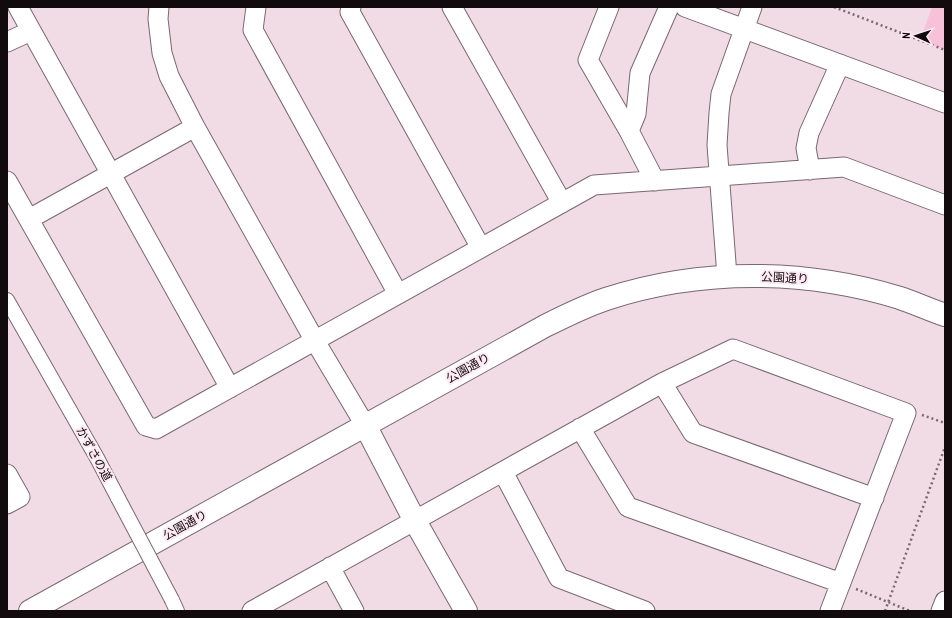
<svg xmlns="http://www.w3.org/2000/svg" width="952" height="618" font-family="'Archivo Narrow','Noto Sans JP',sans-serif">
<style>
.green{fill:#f8c1da}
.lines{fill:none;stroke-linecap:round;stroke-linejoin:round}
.pedestrian-casing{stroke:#7a6870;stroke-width:16}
.minor-casing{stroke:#7a6870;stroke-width:21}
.tertiary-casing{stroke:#7a6870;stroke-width:24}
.path{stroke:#776a70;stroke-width:2.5;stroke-dasharray:2 3;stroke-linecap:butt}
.pedestrian{stroke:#fff;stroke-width:14}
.minor{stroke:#fff;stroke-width:19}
.tertiary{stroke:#fff;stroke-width:22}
.pedestrian-bridge-casing{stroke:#7a6870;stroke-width:16;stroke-linecap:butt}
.pedestrian-bridge{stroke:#fff;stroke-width:14}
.labels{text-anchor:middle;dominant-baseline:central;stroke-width:4;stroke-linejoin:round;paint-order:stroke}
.street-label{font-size:12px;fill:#110b0e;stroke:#fee9f2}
</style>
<rect width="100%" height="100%" fill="#f1dce5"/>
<path class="green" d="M932,7h13v43l-25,-10z"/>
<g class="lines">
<defs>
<path id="pedestrian" d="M7,300l90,158 21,40
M172,600l5,11"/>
<path id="minor" d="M18,7l212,381
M159,7l-1,12 4,34 7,23 26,51 120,214 50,84
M256,7l-3,23 145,264
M351,7l-1,5 131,236
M452,7l110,196
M609,7l-21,53 41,71 26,50
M685,7l260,96
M7,42l24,-11
M629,131l7,-17 4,-41 29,-66
M810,170l-4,-22 3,-15 31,-69
M7,181l139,245 10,3 438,-244 250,-18 101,38
M29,219l166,-92
M727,276l-10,-131 2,-32 2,-19 31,-87
M662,383l31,50 181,65
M580,428l48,79 213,76
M503,472l56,106 86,33
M7,474l13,23 -13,7
M330,567l24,44
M252,611l410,-228 71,-34 173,64 -76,198
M941,611l4,-10"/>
<path id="tertiary" d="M365,425l50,96 51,90
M30,611l515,-285c20,-10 40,-20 61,-27 95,-31 199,-30 294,-1 15,5 30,12 45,17"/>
</defs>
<use href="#pedestrian" class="pedestrian-casing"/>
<use href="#minor" class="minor-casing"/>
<use href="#tertiary" class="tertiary-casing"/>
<path class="path" d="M834,7l111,43
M922,415l23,8
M856,589l54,22
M885,611l60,-164"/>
<use href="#pedestrian" class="pedestrian"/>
<use href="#minor" class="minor"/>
<use href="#tertiary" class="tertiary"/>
<defs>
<path id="pedestrian-bridge" d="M118,498l54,102"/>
</defs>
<use href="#pedestrian-bridge" class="pedestrian-bridge-casing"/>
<use href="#pedestrian-bridge" class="pedestrian-bridge"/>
</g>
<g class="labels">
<g class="street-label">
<text transform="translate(785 278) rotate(3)">公園通り</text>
<text transform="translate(468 368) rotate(-29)">公園通り</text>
<text transform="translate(94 454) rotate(61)">かずさの道</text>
<text transform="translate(185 525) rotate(-29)">公園通り</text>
</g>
</g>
<rect width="952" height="618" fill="none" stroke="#110b0e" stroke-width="16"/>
<g transform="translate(916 36) rotate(273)" stroke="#fee9f2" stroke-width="3" paint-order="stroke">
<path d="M0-3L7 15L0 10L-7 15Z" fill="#110b0e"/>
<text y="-6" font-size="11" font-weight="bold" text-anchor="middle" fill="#110b0e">N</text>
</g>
</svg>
